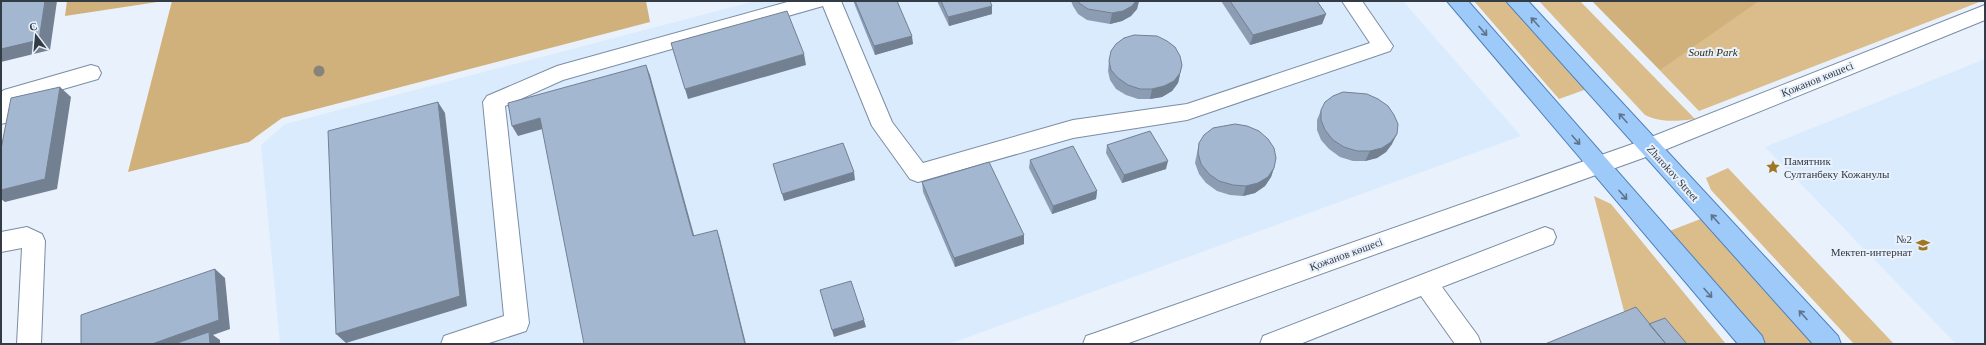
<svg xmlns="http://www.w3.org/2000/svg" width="1986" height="345" font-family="Georgia,serif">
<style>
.built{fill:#dbebfe}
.green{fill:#dabd8a}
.forest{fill:#d0b17b}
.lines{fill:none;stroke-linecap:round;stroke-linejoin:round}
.minor-casing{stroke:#7a8da4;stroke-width:2}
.major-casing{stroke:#4e81b9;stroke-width:2}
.minor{fill:#fff;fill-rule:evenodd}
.major{fill:#9ecafa;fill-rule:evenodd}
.tree{fill:#87837a}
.wall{fill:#8c9db3}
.shaded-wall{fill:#728092}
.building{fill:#a3b7d0;stroke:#728092}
.oneway{stroke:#5e748d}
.labels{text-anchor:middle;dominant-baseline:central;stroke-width:4;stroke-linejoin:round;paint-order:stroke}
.park-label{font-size:11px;font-style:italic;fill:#36290f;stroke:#e9f1fc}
.street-label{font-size:11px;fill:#333b45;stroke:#e9f1fc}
.poi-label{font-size:11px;fill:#333b45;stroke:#e9f1fc;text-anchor:start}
</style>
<rect width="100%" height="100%" fill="#e9f1fc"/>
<path class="built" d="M755,1h648l118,135 -572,208h-669l-19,-199 24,-21z
M1985,59v285h-29l-191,-197z"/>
<path class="green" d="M1474,1h34l79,88 -28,10z
M1539,1h41l115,118c-18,2 -34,4 -50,-4z
M1593,1h389l-283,110z
M1728,168l166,176h-40l-143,-154 -5,-12z
M1594,196l17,8 115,140h-47l-37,-15 -17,-14z
M1711,215l118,129h-76l-94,-109z"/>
<path class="forest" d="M67,1h97l-99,15z
M172,1h474l4,21 -368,96 -33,24 -121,30z
M1592,1h167l-99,69z"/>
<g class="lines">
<defs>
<path id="minor" d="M791,1h50l51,121 31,41 150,-43 114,-16 183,-61 -28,-42h20l31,45 -3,5 -203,69 -114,18 -155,44 -8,-3 -38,-53 -49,-120 -260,74 -58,26 24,217 -3,8 -40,13h-45l3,-8 60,-20 -21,-214 4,-6 70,-30z
M1985,5v15l-328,133 -531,191h-43l3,-8 9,-3 546,-192z
M91,65l7,2 3,6 -3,6 -80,23 -4,3 -5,17 -8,2v-32l3,-2z
M27,227l15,7 3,7 -4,103h-24l5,-96 -21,4v-20z
M1545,227l8,3 3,7 -3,7 -111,43 36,49 3,8h-26l-34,-48 -121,48h-40l3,-8z"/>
<path id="major" d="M1447,1h21l294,335 3,8h-27z
M1506,1h22l310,335 3,8h-28z"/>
</defs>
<use href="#minor" class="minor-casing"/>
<use href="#major" class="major-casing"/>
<use href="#minor" class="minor"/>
<use href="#major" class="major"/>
</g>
<circle class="tree" cx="319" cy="71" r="5.5"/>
<path class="wall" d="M854,1h43l16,43 -38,11 -21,-52z
M937,1h53l2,5v8l-43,12z
M1071,1h68l-2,8 -6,7 -9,5 -12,3 -23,-4 -9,-6 -5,-8z
M1221,1h96l9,13 -4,10 -72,21z
M1109,61l71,14 -2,8 -6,8 -10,6 -12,2h-12l-12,-4 -10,-6 -6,-9 -2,-9z
M1321,110l71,34 -6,8 -9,6 -12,3h-12l-13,-4 -11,-8 -8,-9 -4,-10v-10z
M1199,143l75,25 -3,9 -6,9 -10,7 -12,3 -13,-1 -13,-4 -11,-8 -7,-9 -4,-11z
M1107,145l59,24 -44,14 -16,-30z
M1030,160l67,31 -1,8 -44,15 -23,-46z
M922,182l102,62 -69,23 -32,-75z"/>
<path class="shaded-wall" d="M45,1h12l-7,49 -49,12v-13z
M1136,1h3l-2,8 -6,7 -9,5 -12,3 2,-11z
M992,6v8l-43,12 -1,-9z
M1326,14l-4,10 -72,21 3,-10z
M912,36l1,8 -38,11 -1,-9z
M804,54l2,11 -118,34 -3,-10z
M646,65l4,10 47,171 -4,-10z
M1182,65l-4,18 -6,8 -10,6 -12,2 2,-10z
M60,87l11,10 -14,92 -52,13 -4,-3v-9z
M438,102l7,11 22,193 -121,37 -10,-9z
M540,118l6,10 -28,8 -6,-10z
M1397,134l-5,10 -6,8 -9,6 -12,3 5,-10z
M1168,161l-2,8 -44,14 2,-8z
M1274,168l-3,9 -6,9 -10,7 -12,3 3,-10z
M854,172l1,8 -71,21 -2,-7z
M1097,191l-1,8 -44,15 1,-8z
M717,230l3,9 26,105h-1z
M1024,235v9l-69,23 -1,-9z
M215,269l10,9 5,51 -17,6 7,5v4h-68z
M864,320l2,7 -32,10 -2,-7z"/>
<path class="building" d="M1,1h44l-6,39 -38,9z
M855,1h42l15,35 -38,10z
M941,1h49l2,5 -44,11z
M1078,1h58l-4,5 -9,5 -11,2 -24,-4 -9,-6z
M1230,1h87l9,13 -73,21z
M787,11l17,43 -119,35 -14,-46z
M1134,35l23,1 10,5 8,6 5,9 2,9 -2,8 -6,8 -10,5 -12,3h-12l-12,-4 -10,-7 -7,-8 -2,-9 2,-10 5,-7 8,-6z
M646,65l47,171 24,-6 28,114h-161l-44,-226 -28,8 -4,-23z
M60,87l-15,92 -44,11v-41l10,-51z
M1343,92l24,2 11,5 10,7 6,9 4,9 -1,10 -6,8 -9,6 -12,3h-13l-13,-4 -11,-7 -8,-10 -4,-10v-10l4,-8 8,-6z
M438,102l22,194 -124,38 -8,-203z
M1235,124l12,2 12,5 9,8 6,9 2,10 -2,10 -6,9 -10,6 -12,3 -13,-1 -14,-4 -10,-7 -8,-10 -3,-11 1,-10 5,-8 9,-7z
M1150,131l18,30 -44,14 -17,-30z
M843,143l11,29 -72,22 -9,-30z
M1073,146l24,45 -44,15 -23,-46z
M989,162l35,73 -70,23 -32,-76z
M215,269l4,51 -67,24h-71v-29z
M851,281l13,39 -32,10 -12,-40z
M1636,307l30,37h-121z
M1665,318l22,26h-21l-17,-20z
M209,332l1,12h-36z"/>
<defs><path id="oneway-shaft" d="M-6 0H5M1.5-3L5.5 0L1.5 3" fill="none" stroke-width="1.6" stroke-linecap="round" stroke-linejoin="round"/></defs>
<g class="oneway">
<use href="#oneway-shaft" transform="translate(1535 22) rotate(-132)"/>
<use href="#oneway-shaft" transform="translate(1483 31) rotate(49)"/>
<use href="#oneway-shaft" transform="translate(1623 118) rotate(-132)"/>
<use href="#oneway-shaft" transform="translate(1576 140) rotate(49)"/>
<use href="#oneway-shaft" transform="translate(1623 195) rotate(49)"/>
<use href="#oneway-shaft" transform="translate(1715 219) rotate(-132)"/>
<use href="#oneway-shaft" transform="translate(1708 293) rotate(49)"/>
<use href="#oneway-shaft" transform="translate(1803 315) rotate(-132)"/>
</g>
<defs>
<symbol id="sight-bare" viewBox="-9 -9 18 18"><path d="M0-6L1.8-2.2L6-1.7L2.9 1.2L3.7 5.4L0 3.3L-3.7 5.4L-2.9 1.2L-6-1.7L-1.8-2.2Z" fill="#9f7725" stroke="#e9f1fc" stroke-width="2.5" paint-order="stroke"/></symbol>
<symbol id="school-bare" viewBox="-9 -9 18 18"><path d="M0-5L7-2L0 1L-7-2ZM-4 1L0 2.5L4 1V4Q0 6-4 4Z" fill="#9f7725" stroke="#e9f1fc" stroke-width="2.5" paint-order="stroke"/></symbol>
</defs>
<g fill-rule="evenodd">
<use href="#sight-bare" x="1763" y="157" width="20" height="20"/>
<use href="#school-bare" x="1913" y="235" width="20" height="20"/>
</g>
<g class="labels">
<g class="park-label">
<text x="1713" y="52">South Park</text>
</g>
<g class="street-label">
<text transform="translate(1817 79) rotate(-22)">Қожанов көшесі</text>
<text transform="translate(1673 173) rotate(48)">Zharokov Street</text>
<text transform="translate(1346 254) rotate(-20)">Қожанов көшесі</text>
</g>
<g class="poi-label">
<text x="1784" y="161">Памятник<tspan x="1784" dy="13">Султанбеку Кожанулы</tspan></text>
<text x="1912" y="239" text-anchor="end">№2<tspan x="1912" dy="13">Мектеп-интернат</tspan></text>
</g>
</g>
<rect width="1986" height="345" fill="none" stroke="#333b45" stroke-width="4"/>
<g transform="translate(36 36) rotate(344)" stroke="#e9f1fc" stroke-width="3" paint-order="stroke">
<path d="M0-3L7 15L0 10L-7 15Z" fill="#333b45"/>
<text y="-6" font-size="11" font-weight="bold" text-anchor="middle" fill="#333b45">С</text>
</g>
</svg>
